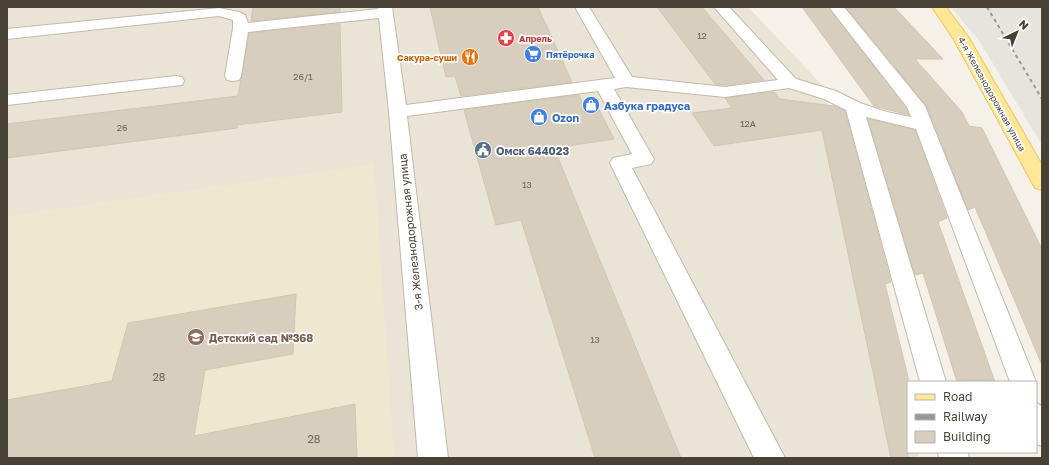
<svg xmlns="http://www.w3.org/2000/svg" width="1049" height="465" font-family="'Golos Text',sans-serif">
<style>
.residential{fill:#e9e4d6}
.industrial{fill:#e7e3dd}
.education{fill:#eee8d1}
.building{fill:#d7cebd;stroke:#d2c6b0}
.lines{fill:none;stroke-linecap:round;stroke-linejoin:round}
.minor-casing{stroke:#c1baaa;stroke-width:2}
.major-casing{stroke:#e9c762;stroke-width:2}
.minor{fill:#fff;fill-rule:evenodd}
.major{fill:#ffe797;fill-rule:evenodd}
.rail{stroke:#979797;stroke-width:2;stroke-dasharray:3.5 3.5;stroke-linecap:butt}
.labels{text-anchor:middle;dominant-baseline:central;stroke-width:3.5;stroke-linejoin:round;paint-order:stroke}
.number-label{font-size:9px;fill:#6c6558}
.far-health-label{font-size:9px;font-weight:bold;fill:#be3a42;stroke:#fff;text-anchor:start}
.far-shop-label{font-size:9px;font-weight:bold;fill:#366cbe;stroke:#fff;text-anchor:start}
.far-food-label{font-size:9px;font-weight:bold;fill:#c56008;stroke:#fff;text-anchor:end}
.far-street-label{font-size:9px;fill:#484236;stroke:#fff}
.shop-label{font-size:11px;font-weight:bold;fill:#366cbe;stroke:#fff;text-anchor:start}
.service-label{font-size:11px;font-weight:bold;fill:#4e5e75;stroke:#fff;text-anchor:start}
.street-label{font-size:11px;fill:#484236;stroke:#fff}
.education-label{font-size:11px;font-weight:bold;fill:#785e54;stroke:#fff;text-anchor:start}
.near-number-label{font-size:11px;fill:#6c6558}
</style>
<rect width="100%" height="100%" fill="#f5f1e8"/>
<path class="residential" d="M7,7h741l75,79 85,329v37h10l1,6h-912z"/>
<path class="industrial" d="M951,7h91v138l-62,-103z"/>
<path class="education" d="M374,164l20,294h-387v-242z"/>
<path class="building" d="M253,7h87v5l-89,9z
M430,7h108l34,75 -111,14 -6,-20 -9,1z
M657,7h45l62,73 -39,5 -10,-1z
M802,7h26l78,101 3,7 -35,-9z
M846,7h48l49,52h-28l47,53 7,14 13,2 60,121v116l-67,-158 -7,3 -42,-105z
M340,24l2,88 -105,13v3l-230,30v-34l231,-28 11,-63z
M774,92l6,7 54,7 11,5 46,171 -6,2 23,93v81h-17l-69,-328 -108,16 -22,-33 40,-5 -7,-10z
M579,95l4,9 12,-2 19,37 -60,9 127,310h-86l-74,-238 -25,5 -32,-115z
M868,119l47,11 32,88 -9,4 57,160h-38l-34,-109 -8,2z
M296,294l-3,60 -88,16 -11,66 161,-32 2,54h-350v-58l105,-19 16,-58z"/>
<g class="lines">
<defs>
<path id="minor" d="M378,7h14l14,98 209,-27 -40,-71h14l43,70 93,10 53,-7 -64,-73h15l67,72 40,12 24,12 27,9 24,5 -4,-10 -78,-100h15l81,99 111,276v1l-26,-1 -94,-253 -50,-12 80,265h-26l-74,-272 -22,-11 -35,-11 -64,9 -99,-10 -12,2 40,70 -3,5 -19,4 153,290h-31l-144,-295 3,-5 19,-4 -34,-63 -191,25 41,342h-30l-29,-346 -10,-94 -131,14 -7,44 -2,4 -6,1 -6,-1 -2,-4 8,-48v-8l-14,-4 -212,23v-10l212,-21 20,4 6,3 3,8 130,-14z
M176,76l6,1 2,4 -2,4 -175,20v-10z
M1036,403l6,3v40l-6,-2z
M938,452h30l1,6h-30z"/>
<path id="major" d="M932,7h14l23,31 73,127v25l-7,-2 -82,-150z"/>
</defs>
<use href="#minor" class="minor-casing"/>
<use href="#major" class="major-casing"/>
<use href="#minor" class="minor"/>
<use href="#major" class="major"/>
<path class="rail" d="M987,7l55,92"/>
</g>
<defs>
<symbol id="pharmacy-disc" viewBox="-11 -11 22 22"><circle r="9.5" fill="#e0444e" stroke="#fff"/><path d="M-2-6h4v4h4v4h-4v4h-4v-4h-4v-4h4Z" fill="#fff"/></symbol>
<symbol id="supermarket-disc" viewBox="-11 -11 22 22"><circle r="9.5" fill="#3f7fe0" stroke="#fff"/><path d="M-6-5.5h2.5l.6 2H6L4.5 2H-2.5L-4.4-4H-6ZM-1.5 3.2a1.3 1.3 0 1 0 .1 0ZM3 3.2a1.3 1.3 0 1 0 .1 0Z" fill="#fff"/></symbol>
<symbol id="restaurant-disc" viewBox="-11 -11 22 22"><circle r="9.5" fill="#e8710a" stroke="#fff"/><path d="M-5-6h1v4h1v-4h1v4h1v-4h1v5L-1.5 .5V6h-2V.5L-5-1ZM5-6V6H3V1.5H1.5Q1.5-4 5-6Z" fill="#fff"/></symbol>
<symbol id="shop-disc" viewBox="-11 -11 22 22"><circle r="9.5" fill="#3f7fe0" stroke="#fff"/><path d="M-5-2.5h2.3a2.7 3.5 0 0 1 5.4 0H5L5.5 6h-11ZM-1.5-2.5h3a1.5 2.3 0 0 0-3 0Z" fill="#fff"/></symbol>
<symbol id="civic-disc" viewBox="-11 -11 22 22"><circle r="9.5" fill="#5c6f8a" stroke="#fff"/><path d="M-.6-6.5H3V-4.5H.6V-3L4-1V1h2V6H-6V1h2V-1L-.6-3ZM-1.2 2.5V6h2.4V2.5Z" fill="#fff"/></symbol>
<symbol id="school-disc" viewBox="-11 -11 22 22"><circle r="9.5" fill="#8d6e63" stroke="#fff"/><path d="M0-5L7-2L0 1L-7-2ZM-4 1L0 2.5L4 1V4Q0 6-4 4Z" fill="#fff"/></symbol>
</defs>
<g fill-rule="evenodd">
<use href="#pharmacy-disc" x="496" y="28" width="20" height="20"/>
<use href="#supermarket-disc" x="523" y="44" width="20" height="20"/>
<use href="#restaurant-disc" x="460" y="47" width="20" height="20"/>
<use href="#shop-disc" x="581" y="95" width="20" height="20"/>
<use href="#shop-disc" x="529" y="107" width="20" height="20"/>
<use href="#civic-disc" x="473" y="140" width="20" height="20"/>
<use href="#school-disc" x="186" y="327" width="20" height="20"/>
</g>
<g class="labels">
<g class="number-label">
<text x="702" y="35">12</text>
<text x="303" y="76">26/1</text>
<text x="748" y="123">12А</text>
<text x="122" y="127">26</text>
<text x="527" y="184">13</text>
<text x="595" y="339">13</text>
</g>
<g class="far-health-label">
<text x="519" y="38">Апрель</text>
</g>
<g class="far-shop-label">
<text x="546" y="54">Пятёрочка</text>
</g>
<g class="far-food-label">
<text x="457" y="57">Сакура-суши</text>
</g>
<g class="far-street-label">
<text transform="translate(992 94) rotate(61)">4-я Железнодорожная улица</text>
</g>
<g class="shop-label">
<text x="604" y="105">Азбука градуса</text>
<text x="552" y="117">Ozon</text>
</g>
<g class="service-label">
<text x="496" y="150">Омск 644023</text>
</g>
<g class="street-label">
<text transform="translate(410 232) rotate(-96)">3-я Железнодорожная улица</text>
</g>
<g class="education-label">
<text x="209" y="337">Детский сад №368</text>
</g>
<g class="near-number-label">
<text x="159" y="376">28</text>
<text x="314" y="438">28</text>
</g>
</g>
<rect width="1049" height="465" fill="none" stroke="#484236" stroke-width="16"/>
<rect x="907" y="381" width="130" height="72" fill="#ffffff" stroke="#b6b3af"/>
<rect x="915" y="394" width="20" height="6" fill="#ffe797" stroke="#b6b3af"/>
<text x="943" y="401" font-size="12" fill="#484236">Road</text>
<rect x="915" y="414" width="20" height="6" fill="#979797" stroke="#b6b3af"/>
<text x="943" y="421" font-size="12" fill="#484236">Railway</text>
<rect x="915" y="431" width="20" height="12" fill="#d7cebd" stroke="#b6b3af"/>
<text x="943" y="441" font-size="12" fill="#484236">Building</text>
<g transform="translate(1017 32) rotate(43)" stroke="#ffffff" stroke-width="3" paint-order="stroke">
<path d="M0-3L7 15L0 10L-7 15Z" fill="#484236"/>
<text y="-6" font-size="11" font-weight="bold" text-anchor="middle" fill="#484236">N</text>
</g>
</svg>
